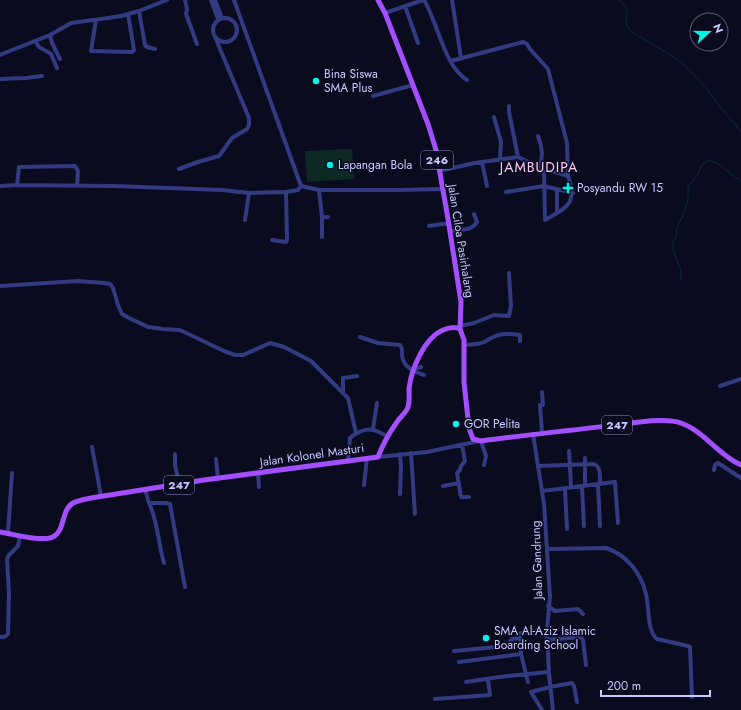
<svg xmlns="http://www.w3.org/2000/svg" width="741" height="710" font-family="Jost,sans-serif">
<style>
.green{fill:#0d2924}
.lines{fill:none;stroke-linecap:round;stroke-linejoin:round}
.stream{stroke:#082945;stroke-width:1}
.minor{stroke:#323b82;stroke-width:4}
.major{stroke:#a34fff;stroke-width:5}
.poi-dot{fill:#00f3e7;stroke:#0b0b1f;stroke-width:1.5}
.labels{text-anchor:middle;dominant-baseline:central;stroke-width:3;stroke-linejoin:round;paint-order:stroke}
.shield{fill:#0b0b1f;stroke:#8f91bc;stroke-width:1}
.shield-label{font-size:11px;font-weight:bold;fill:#c8caff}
.poi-label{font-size:12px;fill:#c8caff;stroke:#0b0b1f;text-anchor:start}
.street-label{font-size:12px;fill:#c8caff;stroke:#0b0b1f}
.quarter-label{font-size:14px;letter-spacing:1px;fill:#ffcaf4;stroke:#0b0b1f}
</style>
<rect width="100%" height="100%" fill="#0b0b1f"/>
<path class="green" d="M352,149l2,30 -47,3 -2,-31z"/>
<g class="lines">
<path class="stream" d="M618,0c18,11 2,20 11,29 5,5 12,8 18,12 11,7 25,14 36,23 20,18 40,47 58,68
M681,280v-9l-8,-21v-7l3,-7 1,-9 5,-9 6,-17v-15l9,-10 5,-11 7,-5 9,4 23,17"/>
<path class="minor" d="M185,0l2,9 -1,5 11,30
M211,0l7,19
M215,0l7,18
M424,0c14,23 20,66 43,80
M452,0l9,58
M405,6l13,37
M139,11l6,34 2,2 8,2
M385,13l38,-13
M213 30a12 12 0 1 1 24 0a12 12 0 1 1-24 0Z
M96,20l-5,31 41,1 2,-2 -6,-36
M50,35l2,8 8,16
M35,41l4,6 12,7 6,14
M0,55l50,-20 21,-12 37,-5 13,-2 18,-5 28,-11
M451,61l72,-19 4,2 3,5 18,20 19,74 1,33
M0,79l26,-1 16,-2
M373,96l40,-11
M509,106v6l9,45
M494,117l7,25 -1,17
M538,136c4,12 6,20 1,31
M482,162l5,24
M179,169l19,-7 21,-6 13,-18 15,-9 2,-4v-7l-34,-81
M439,171l36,-8 43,-6 21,10 29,9c10,28 -1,31 -23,44l-1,-51
M17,185l2,-18 56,-1 3,5 -1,15
M0,186l17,-1 97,1 108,4 27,3 37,-1 12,-2 3,-4 -67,-186
M301,186l18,4h79l44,-1
M319,190l3,27h6
M506,192l38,-6 29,7
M557,213v-23
M245,220l4,-27
M429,226l20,-3
M450,231c9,-1 22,0 27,-9l-3,-8
M322,237v-20
M272,240l14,2 1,-2 -1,-48
M0,286l78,-5 26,2 6,1 3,4 5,17 4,9 7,4 19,9 15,2 17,1 44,21 11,4h8l27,-12 14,4 27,14 37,37 8,35
M460,326l14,-3 20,-8 15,1 2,-10 -2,-33
M360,337l18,6 22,2c3,4 2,5 2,9 0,12 12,18 22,21
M464,345c6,-1 17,0 22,-4 13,-8 19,-8 34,-6v6
M414,369l7,-2
M720,386l21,-7
M343,393v-15l14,-2
M373,429l4,-26
M542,433l-2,-28h3l-1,-13
M533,434l11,70 6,93 -3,33 2,44 4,36
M481,441l5,15 -2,9
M462,445l3,16 -4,5 -1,4 -3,3 4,24h8
M92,447l9,49
M569,451l2,35
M411,453l4,61
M175,454v11l4,20
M378,457l49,-5 52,-11
M585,458v26
M216,459l2,20
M348,462l2,-24c4,-4 7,-5 12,-7 10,-4 16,1 25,5
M538,466l56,-2c7,3 6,12 6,19
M714,470l1,-5 3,-2 23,15
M258,473l1,14
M364,485l3,-27
M598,485l2,41
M443,486l16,-3
M582,487l2,39
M145,489l4,14h17l4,1 15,83
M565,489l2,40
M542,491l73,-9 3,41
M400,494l1,-27 -1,-13
M149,503c9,19 9,40 15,60
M8,533l4,-60
M548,549l58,-1c21,7 35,25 40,46 3,11 1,38 11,45l31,7 2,1 2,50
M548,606l7,5 23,-2 5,5
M0,637h4l4,-3 1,-41 -2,-34 2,-4 9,-9 2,-10
M547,640l34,-3 2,3 3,25
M454,651l53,-5 5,-7 8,-1
M459,662l62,-8
M466,682l33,-5 49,-5
M528,682l-7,-28 -1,-20 1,-1 26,-3
M435,699l55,-4 -2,-16
M542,710l-11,-18 19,-5 22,-4 2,3 3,16"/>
<path class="major" d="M378,0l7,13 43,111 8,26 12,69 13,83 -1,27 4,11v42l5,46 4,11 8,2c45,-6 91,-11 136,-16 18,-2 48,-8 64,-2 23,8 37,32 60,42
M0,532c14,2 36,9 50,6 16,-4 10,-27 23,-35 6,-3 13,-4 18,-5l113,-18 174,-23c5,-13 11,-24 19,-35 3,-5 9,-9 11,-15 2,-6 1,-12 1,-18 2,-19 15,-51 34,-59 5,-2 11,-4 17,-1"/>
</g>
<g class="poi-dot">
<circle cx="316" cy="81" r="4"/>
<circle cx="330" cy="165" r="4"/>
<path d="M566 182h4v4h4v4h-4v4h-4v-4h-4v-4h4z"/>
<circle cx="456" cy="424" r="4"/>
<circle cx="486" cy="638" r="4"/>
</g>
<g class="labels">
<g class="shield">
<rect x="421" y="151" width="32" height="18" rx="3"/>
<rect x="602" y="416" width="30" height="18" rx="3"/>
<rect x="164" y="476" width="30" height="18" rx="3"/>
</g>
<g class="shield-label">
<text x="437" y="160">246</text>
<text x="617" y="425">247</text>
<text x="179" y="485">247</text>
</g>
<g class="poi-label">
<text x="324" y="74">Bina Siswa<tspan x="324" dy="14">SMA Plus</tspan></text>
<text x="338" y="165">Lapangan Bola</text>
<text x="577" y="188">Posyandu RW 15</text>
<text x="464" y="424">GOR Pelita</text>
<text x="494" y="631">SMA Al-Aziz Islamic<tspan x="494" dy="14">Boarding School</tspan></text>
</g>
<g class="street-label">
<text transform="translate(461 241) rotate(81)">Jalan Ciloa Pasirhalang</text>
<text transform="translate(312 455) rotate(-8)">Jalan Kolonel Masturi</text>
<text transform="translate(537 560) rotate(-92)">Jalan Gandrung</text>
</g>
<g class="quarter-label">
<text x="539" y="167">JAMBUDIPA</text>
</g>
</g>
<g transform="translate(709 32) rotate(69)"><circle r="19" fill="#0b0b1f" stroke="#575779"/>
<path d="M0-3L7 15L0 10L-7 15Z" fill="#00f3e7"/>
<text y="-6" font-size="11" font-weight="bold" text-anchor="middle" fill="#c8caff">N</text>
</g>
<path d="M601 690v6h109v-6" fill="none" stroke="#c8caff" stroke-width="2"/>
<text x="607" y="690" font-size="12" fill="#c8caff" stroke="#0b0b1f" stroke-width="3" paint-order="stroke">200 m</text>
</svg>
